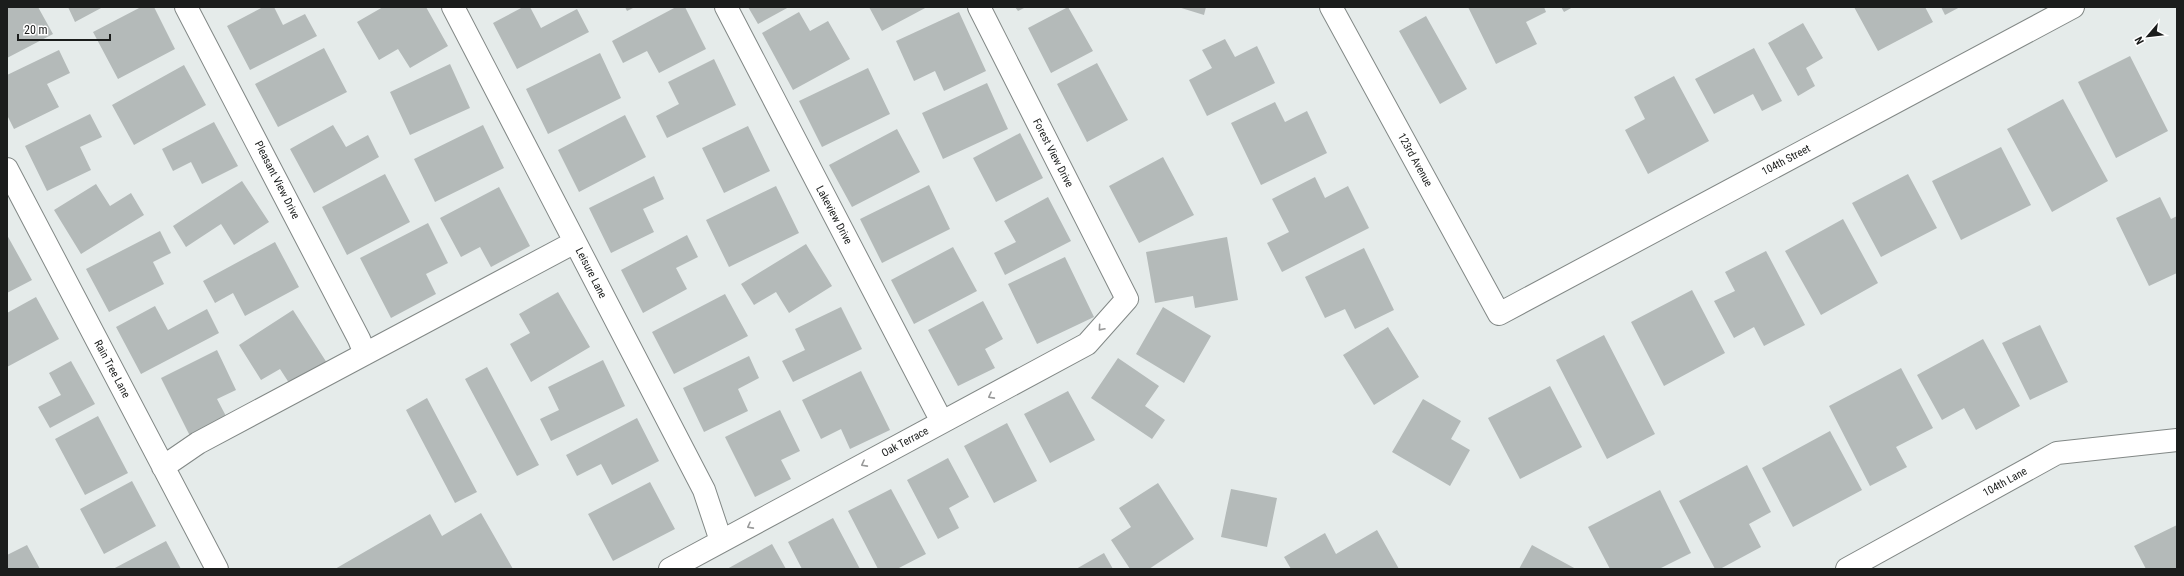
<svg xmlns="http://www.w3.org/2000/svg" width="2184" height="576" font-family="'Roboto Condensed',sans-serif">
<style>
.building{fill:#b4bab9}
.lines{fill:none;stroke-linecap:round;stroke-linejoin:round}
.minor-casing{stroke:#828886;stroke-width:24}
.minor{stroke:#fff;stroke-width:22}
.oneway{stroke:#989999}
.labels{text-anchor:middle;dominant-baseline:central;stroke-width:3.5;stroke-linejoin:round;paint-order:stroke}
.street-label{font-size:11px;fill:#1b1d1c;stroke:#fff}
</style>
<rect width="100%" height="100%" fill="#e5ebea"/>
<path class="building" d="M7,7h31l15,27 -46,24z
M68,7h35l-28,15z
M141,7h13l21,42 -57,30 -25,-47z
M263,7h11l9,18 22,-11 12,22 -67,34 -23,-44z
M383,7h43l22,39 -38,22 -12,-19 -19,11 -22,-38z
M523,7h7l11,21 36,-19 12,23 -72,37 -24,-46z
M625,7h10l-8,4z
M676,7h9l21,42 -47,24 -12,-22 -24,12 -11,-22z
M748,7h41l-31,17z
M869,7h58l-45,24z
M1015,7h11l-8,4z
M1068,7l25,44 -42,22 -23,-45z
M1178,7h28l-2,8z
M1468,7h76l2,5 -20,10 11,22 -41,20z
M1561,7h12l-9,5z
M1854,7h71l8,15 -55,29z
M1941,7h19l-15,8z
M799,12l11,19 18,-10 22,38 -57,31 -31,-57z
M959,12l27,59 -42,20 -9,-20 -21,10 -18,-40z
M1426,16l41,73 -27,15 -41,-73z
M1803,23l20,35 -17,10 9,18 -17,10 -30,-53z
M1225,39l10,18 22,-11 18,37 -68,33 -18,-36 23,-12 -10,-18z
M324,48l23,44 -69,35 -23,-43z
M1754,48l28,53 -20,10 -9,-17 -39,20 -19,-35z
M59,50l11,23 -23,11 12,23 -45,22 -7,-14v-40z
M600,53l21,45 -73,36 -22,-45z
M2130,56l38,75 -52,27 -38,-76z
M714,59l22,46 -69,33 -11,-22 23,-12 -11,-22z
M1097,63l31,57 -41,22 -30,-58z
M450,64l20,44 -60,27 -20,-43z
M184,65l22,40 -72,40 -22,-40z
M868,68l22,46 -68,33 -23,-46z
M1674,76l35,65 -61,33 -23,-44 20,-11 -11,-22z
M987,83l21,46 -65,30 -21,-46z
M2063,99l45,82 -56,31 -45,-83z
M1275,102l10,20 22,-11 20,42 -66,32 -30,-62z
M90,114l12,23 -22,10 11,23 -44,21 -22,-45z
M625,115l21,42 -67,35 -21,-42z
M214,122l24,44 -36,18 -11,-22 -18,9 -11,-22z
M333,125l13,22 22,-12 11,22 -65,36 -24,-44z
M483,125l21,43 -69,34 -21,-43z
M748,126l22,45 -46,22 -22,-45z
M897,129l23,43 -68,35 -23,-42z
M1020,133l23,45 -47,24 -23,-44z
M2001,147l30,58 -70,35 -29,-59z
M1163,157l31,58 -55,28 -30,-57z
M385,174l25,48 -63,33 -25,-48z
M1908,174l29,54 -56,29 -29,-54z
M654,176l10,23 -21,10 11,23 -43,21 -22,-45z
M1315,177l10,21 23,-12 21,42 -87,44 -15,-29 22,-11 -17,-33z
M242,181l27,41 -35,23 -13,-21 -35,23 -13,-21z
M96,184l14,22 21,-13 13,22 -63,39 -27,-44z
M929,185l21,44 -68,34 -22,-44z
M776,186l23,47 -70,34 -23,-47z
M499,187l31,59 -39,21 -11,-20 -19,10 -21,-39z
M1048,197l23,44 -66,34 -11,-22 22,-11 -12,-21z
M2160,197l11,22 6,-3v57l-28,13 -33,-68z
M1843,219l35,64 -57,32 -36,-64z
M428,223l20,40 -22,11 10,20 -45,24 -31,-60z
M160,231l11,22 -18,9 11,22 -55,28 -23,-43z
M7,235l25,45 -25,13z
M687,235l11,22 -22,11 11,21 -44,24 -22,-43z
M1227,237l11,63 -43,8 -2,-12 -38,7 -9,-51z
M275,242l24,45 -54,29 -12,-23 -18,10 -12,-22z
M806,244l26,42 -43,27 -13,-21 -22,13 -13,-21z
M953,247l24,44 -63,33 -23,-44z
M1364,248l30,62 -39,19 -10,-20 -20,9 -20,-41z
M1766,251l39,74 -41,21 -10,-19 -20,11 -20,-37 21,-10 -10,-19z
M1065,257l29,60 -57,27 -29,-60z
M1692,290l33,63 -61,33 -33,-64z
M558,292l32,55 -59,35 -21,-38 20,-11 -11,-19z
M725,294l23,42 -74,38 -22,-42z
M36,297l23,42 -52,28v-54z
M983,301l20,38 -18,10 10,19 -37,18 -30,-56z
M155,306l13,24 39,-21 12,24 -78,41 -25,-47z
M841,307l21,42 -69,33 -11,-21 23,-11 -10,-21z
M1163,307l48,29 -27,47 -48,-29z
M293,310l34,53 -36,23 -11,-17 -19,11 -22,-35z
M2040,325l28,57 -38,18 -28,-57z
M1388,327l31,50 -45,28 -31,-50z
M1604,335l51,99 -48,25 -51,-99z
M1983,339l37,67 -44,24 -12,-22 -22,12 -25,-45z
M217,350l19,40 -19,9 10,19 -37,18 -29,-58z
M749,356l10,22 -21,11 10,22 -44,21 -21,-44z
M1118,358l41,28 -14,20 20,14 -13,19 -61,-41z
M603,360l22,46 -74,35 -11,-22 19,-9 -11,-23z
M71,361l24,43 -45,24 -12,-21 23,-12 -12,-22z
M487,367l52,98 -22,11 -52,-97z
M1901,368l32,60 -37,19 11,20 -37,19 -41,-80z
M861,371l29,59 -40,19 -9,-20 -20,10 -19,-39z
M1550,386l32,61 -62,32 -32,-61z
M1068,391l27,49 -45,23 -26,-49z
M427,398l50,94 -22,11 -49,-93z
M1423,399l38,22 -10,18 19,11 -20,36 -58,-34z
M780,410l20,41 -19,9 10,19 -36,18 -30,-60z
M98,416l30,57 -43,22 -30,-56z
M637,418l22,43 -47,24 -11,-21 -24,12 -11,-21z
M1007,423l30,58 -43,22 -30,-57z
M1830,431l32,59 -69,37 -31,-59z
M948,458l21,39 -20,11 10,20 -21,11 -31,-59z
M1747,465l24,47 -22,12 12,23 -41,22h-5l-36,-68z
M132,481l24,45 -52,28 -24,-45z
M650,482l25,47 -62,32 -25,-47z
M1158,483l36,56 -45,30h-19l-19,-29 20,-13 -12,-19z
M891,489l35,65 -29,15h-19l-30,-58z
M1231,489l46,9 -10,49 -46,-10z
M1660,490l31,63 -32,16h-49l-22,-42z
M481,513l32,56h-178l95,-55 12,22z
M833,518l27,51h-58l-14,-27z
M2177,525v44h-31l-12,-23z
M1377,530l22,39h-108l-7,-12 41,-24 11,21z
M166,541l15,28h-68z
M772,544l14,25h-59z
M27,545l13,24h-33v-14z
M1532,545l44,24h-57z
M1104,553l9,16h-37z"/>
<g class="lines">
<defs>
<path id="minor" d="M186,7l173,332 6,15
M453,7l251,483 17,51
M726,7l216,415
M1331,7l168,307 574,-307
M7,169l210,400
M163,467l35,-24 377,-201
M670,569l417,-225 40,-45 -148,-292
M1847,569l210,-116 120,-13"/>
</defs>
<use href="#minor" class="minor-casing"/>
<use href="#minor" class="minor"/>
</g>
<defs><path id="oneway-chevron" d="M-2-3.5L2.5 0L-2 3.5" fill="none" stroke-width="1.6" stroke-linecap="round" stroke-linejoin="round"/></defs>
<g class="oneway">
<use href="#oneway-chevron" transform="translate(1101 328) rotate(131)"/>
<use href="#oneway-chevron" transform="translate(991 396) rotate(152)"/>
<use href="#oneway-chevron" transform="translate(864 464) rotate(152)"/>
<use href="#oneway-chevron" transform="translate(750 526) rotate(152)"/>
</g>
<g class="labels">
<g class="street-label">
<text transform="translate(1053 153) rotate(63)">Forest View Drive</text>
<text transform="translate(1415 160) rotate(61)">123rd Avenue</text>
<text transform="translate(1786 160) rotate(-28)">104th Street</text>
<text transform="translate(277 180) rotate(63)">Pleasant View Drive</text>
<text transform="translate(834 215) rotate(62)">Lakeview Drive</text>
<text transform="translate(591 273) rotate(63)">Leisure Lane</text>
<text transform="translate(112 369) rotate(62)">Rain Tree Lane</text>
<text transform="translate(905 442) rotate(-28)">Oak Terrace</text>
<text transform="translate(2005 482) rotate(-29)">104th Lane</text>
</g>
</g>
<rect width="2184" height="576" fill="none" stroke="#1b1d1c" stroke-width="16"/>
<g transform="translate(2148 36) rotate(242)" stroke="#ffffff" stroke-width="3" paint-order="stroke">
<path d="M0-3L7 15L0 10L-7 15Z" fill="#1b1d1c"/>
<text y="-6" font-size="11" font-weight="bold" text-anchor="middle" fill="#1b1d1c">N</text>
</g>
<path d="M18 34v6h92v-6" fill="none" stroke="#1b1d1c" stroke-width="2"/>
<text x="24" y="34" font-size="12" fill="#1b1d1c" stroke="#ffffff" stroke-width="3" paint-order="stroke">20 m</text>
</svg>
